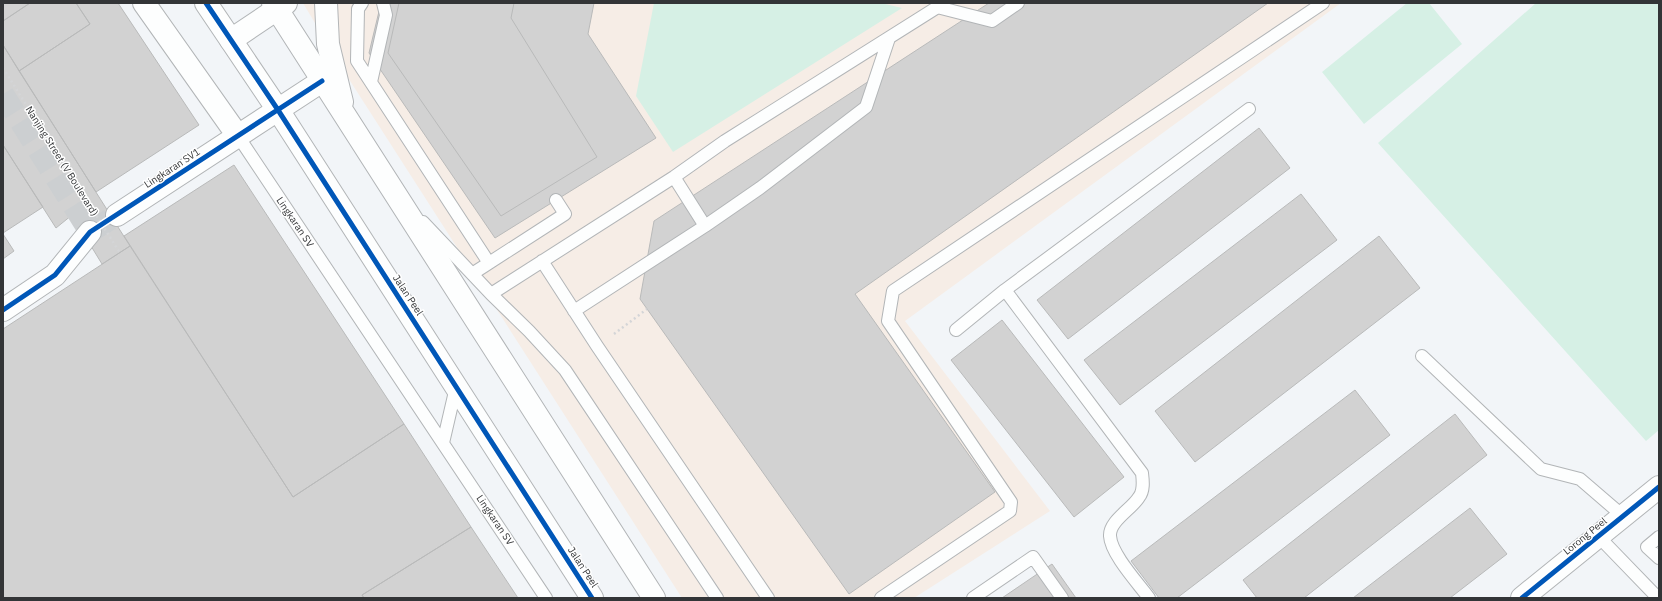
<svg xmlns="http://www.w3.org/2000/svg" width="1662" height="601" font-family="'IBM Plex Sans',sans-serif">
<style>
.commercial{fill:#f6ede6}
.green{fill:#d6f0e5}
.building{fill:#d2d2d2;stroke:#b9baba}
.lines{fill:none;stroke-linecap:round;stroke-linejoin:round}
.minor-tunnel{stroke:#cccfd1;stroke-width:22;stroke-dasharray:22 11;stroke-linecap:butt}
.service-casing{stroke:#b2b5b7;stroke-width:14}
.minor-casing{stroke:#b2b5b7;stroke-width:24}
.tertiary-casing{stroke:#b2b5b7;stroke-width:24}
.path{stroke:#d4d5d7;stroke-width:2.5;stroke-dasharray:2 3;stroke-linecap:butt}
.service{stroke:#fdfefe;stroke-width:12}
.minor{stroke:#fdfefe;stroke-width:22}
.tertiary{stroke:#fdfefe;stroke-width:22}
.path-bridge{stroke:#d4d5d7;stroke-width:2.5;stroke-dasharray:2 3;stroke-linecap:butt}
.cycleway-casing{stroke:#fff;stroke-width:8}
.cycleway{stroke:#0057b8;stroke-width:5}
.labels{text-anchor:middle;dominant-baseline:central;stroke-width:3;stroke-linejoin:round;paint-order:stroke}
.street-label{font-size:10px;fill:#333537;stroke:#fff}
</style>
<rect width="100%" height="100%" fill="#f2f5f8"/>
<path class="commercial" d="M303,3h1038l-436,318 145,190 -136,87h-232l-337,-525z"/>
<path class="green" d="M654,3h227l21,5 -229,144 -37,-56z
M1407,3h22l33,41 -98,80 -42,-52z
M1536,3h123v427l-13,11 -268,-298z"/>
<path class="building" d="M3,3h27l-27,18z
M30,3h46l14,21 -71,47 -16,-26v-24z
M76,3h42l81,122 -103,67 -77,-121 71,-47z
M381,3h213l-6,31 68,104 -161,100 -126,-185z
M399,3h115l-3,15 86,139 -96,59 -113,-163z
M989,3h279l-413,291 140,198 -146,102 -209,-295 14,-78z
M3,45l127,201 -28,18 -30,-49 -16,13 -53,-83z
M1259,128l31,40 -222,171 -31,-39z
M3,145l40,62 -40,26z
M234,165l170,259 -111,73 -169,-261z
M1301,194l36,46 -217,165 -36,-45z
M3,234l11,17 -11,8z
M1379,236l41,52 -225,174 -40,-51z
M130,246l163,251 111,-73 67,103 -109,68 2,3h-361v-269z
M1002,320l122,157 -50,40 -123,-157z
M1355,390l35,45 -213,163h-18l-28,-37z
M1455,414l32,41 -183,143h-47l-14,-18z
M1470,508l37,46 -57,44h-97z
M471,527l47,71h-154l-2,-3z
M1052,564l24,34h-74z"/>
<g class="lines">
<path class="minor-tunnel" d="M3,94l87,138 27,-17"/>
<defs>
<path id="service" d="M362,3l-4,6 -1,52 132,202
M937,7l55,14 26,-18
M371,82l15,-67 -3,-12
M238,136l308,462
M423,222l68,72 183,-117 51,-36 219,-138
M705,226l55,-38 106,-81 23,-69
M542,261l55,85 171,252
M472,274l93,-60 -9,-14
M1005,290l137,183c1,8 2,18 -3,24 -7,12 -30,24 -29,39 1,18 28,47 39,62
M491,294l38,37 36,39 152,228
M574,311l131,-85 -31,-49
M956,330l49,-40 244,-181
M1422,356l119,113 39,10 43,37
M443,443l13,-56
M1599,537l59,61
M1659,537l-12,10 12,11
M881,598l129,-87 1,-9 -123,-181 5,-30 430,-288
M973,598l60,-41 29,41"/>
<path id="minor" d="M144,3l94,133
M326,3l2,41 14,58
M231,40l55,-37
M117,215l205,-134
M3,310l52,-35 35,-43
M1522,598l137,-111"/>
<path id="tertiary" d="M206,3l72,107 314,488
M273,3l381,595"/>
</defs>
<use href="#service" class="service-casing"/>
<use href="#minor" class="minor-casing"/>
<use href="#tertiary" class="tertiary-casing"/>
<path class="path" d="M614,334l33,-25"/>
<use href="#service" class="service"/>
<use href="#minor" class="minor"/>
<use href="#tertiary" class="tertiary"/>
<path class="path-bridge" d="M3,68l117,185"/>
<defs>
<path id="cycleway" d="M206,3l72,107 314,488
M3,310l52,-35 35,-43 232,-151
M1522,598l137,-111"/>
</defs>
<use href="#cycleway" class="cycleway-casing"/>
<use href="#cycleway" class="cycleway"/>
</g>
<g class="labels">
<g class="street-label">
<text transform="translate(62 161) rotate(58)">Nanjing Street (V Boulevard)</text>
<text transform="translate(172 168) rotate(-33)">Lingkaran SV1</text>
<text transform="translate(295 222) rotate(56)">Lingkaran SV</text>
<text transform="translate(408 295) rotate(57)">Jalan Peel</text>
<text transform="translate(495 520) rotate(56)">Lingkaran SV</text>
<text transform="translate(1585 536) rotate(-39)">Lorong Peel</text>
<text transform="translate(583 567) rotate(57)">Jalan Peel</text>
</g>
</g>
<rect width="1662" height="601" fill="none" stroke="#333537" stroke-width="8"/>
</svg>
